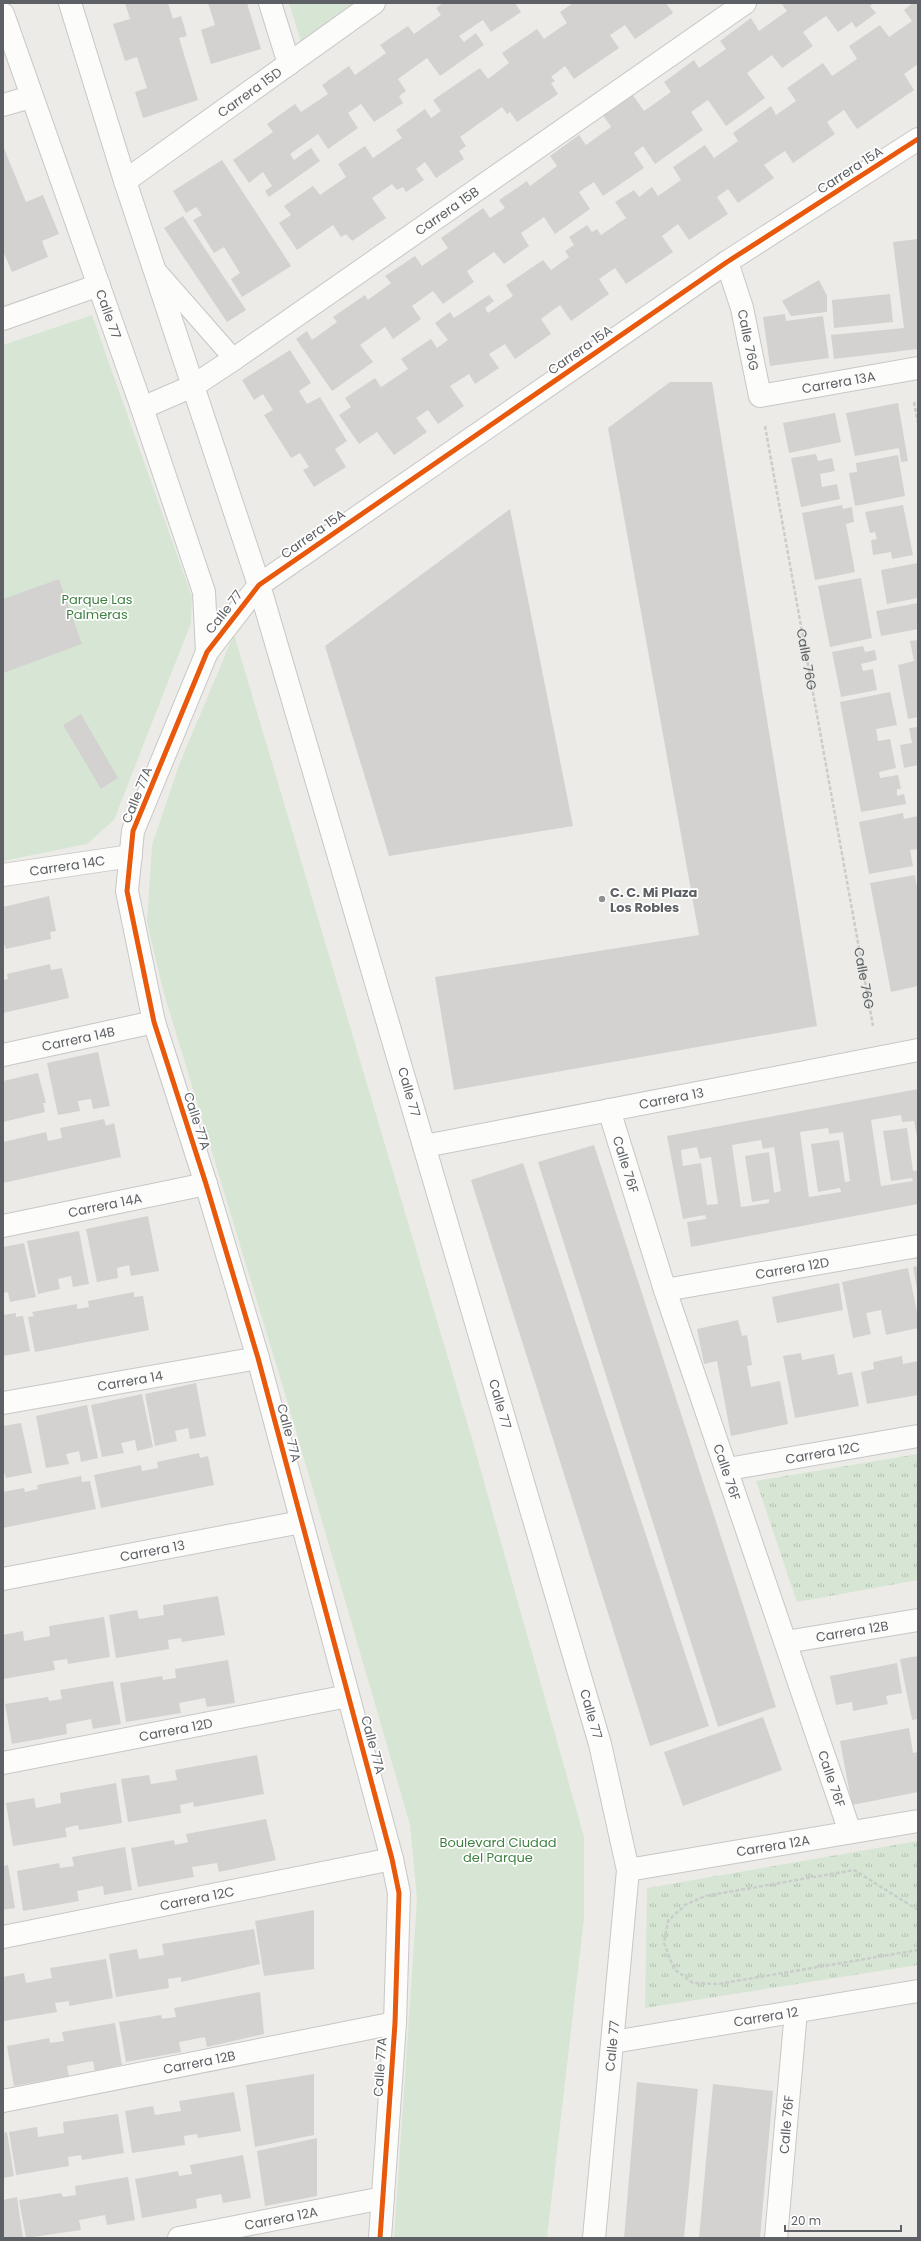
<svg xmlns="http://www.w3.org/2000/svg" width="921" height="2241" font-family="Poppins,sans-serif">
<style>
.grass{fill:url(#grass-tufts)}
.park{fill:#d7e6d4}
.building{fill:#d3d2d0;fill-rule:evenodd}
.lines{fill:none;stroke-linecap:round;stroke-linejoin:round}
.lane-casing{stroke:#c8c7c7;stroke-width:21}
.street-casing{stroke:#c8c7c7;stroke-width:24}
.secondary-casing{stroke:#c7c7c8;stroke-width:24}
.path{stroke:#cacdcb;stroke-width:2.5;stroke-dasharray:4 2;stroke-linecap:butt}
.lane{stroke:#fcfcfb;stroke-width:19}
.street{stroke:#fcfcfb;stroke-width:22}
.secondary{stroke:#fcfcfb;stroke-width:22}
.cycleway-casing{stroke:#fff;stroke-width:8}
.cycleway{stroke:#e8590c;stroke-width:5}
.poi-dot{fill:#8f9192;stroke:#fff;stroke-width:1.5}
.labels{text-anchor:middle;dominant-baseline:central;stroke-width:3.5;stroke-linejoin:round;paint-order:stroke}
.street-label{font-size:13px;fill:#5d6064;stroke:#fff}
.park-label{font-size:13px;fill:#408043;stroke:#fff}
.poi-label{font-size:13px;font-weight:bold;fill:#5d6064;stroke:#fff;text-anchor:start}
</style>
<defs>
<pattern id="grass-tufts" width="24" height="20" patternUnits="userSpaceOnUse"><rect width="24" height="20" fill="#d7e6d4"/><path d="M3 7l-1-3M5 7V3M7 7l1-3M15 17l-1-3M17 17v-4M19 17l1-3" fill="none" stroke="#b2beb0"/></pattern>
</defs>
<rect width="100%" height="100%" fill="#ecebe7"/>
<path class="grass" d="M918,1454v126l-121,22 -41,-121z
M918,1841v124l-273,43 2,-120z"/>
<path class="park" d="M289,3h67l-55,39z
M92,315l100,282 -1,26 -77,197 -27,24 -84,17v-516z
M234,634l238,805 112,398v81l-37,320h-153l23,-339 -7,-74 -121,-418 -126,-417 -16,-68 5,-77 27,-80z"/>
<path class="building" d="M125,3h43l5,16 8,-3 6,20 -8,2 19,62 -55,18 -8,-26 12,-4 -10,-31 -12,4 -12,-37 17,-5z
M208,3h39l14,46 -50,15 -10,-34 14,-5z
M443,3h72l6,9 -30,20 -8,-12 -24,16 5,6 12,-9 8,12 -44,31 -13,-18 -29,21 8,12 -7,5 4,7 -29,19 -13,-18 -13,9 10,15 -30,21 -10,-15 -28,20 4,6 17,-12 9,13 -51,36 -4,-6 7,-5 -9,-14 -14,11 -16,-23 40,-28 -6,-8 28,-20 6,8 27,-18 -6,-9 27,-19 6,9 31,-22 -6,-8 28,-19 6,8 27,-19 -5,-7z
M573,3h93l7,10 -38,26 -10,-14 -15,10 9,13 -45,31 -9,-13 -14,11 4,4 -4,2 7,11 -41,28 -7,-10 -3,2 -5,-7 -42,30 6,9 -7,5 5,8 -28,19 -11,-16 -9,7 8,11 -18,12 -3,-5 -6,3 -5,-6 -20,14 14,20 -34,23 -6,-7 -5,3 -8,-12 -36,25 -18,-27 12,-8 -7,-9 29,-20 7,9 26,-18 -8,-13 27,-18 8,12 29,-20 -6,-8 29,-21 6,9 10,-7 -8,-11 47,-32 8,11 21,-16 -7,-10 35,-24 7,10 23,-16 -7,-11z
M781,3h93l-4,3 6,7 -20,15 -4,-6 -14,10 -12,-16 -23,16 10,14 -31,22 -10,-13 -25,18 18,25 -39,28 -18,-26 -17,12 12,18 -48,34 -12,-18 -9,7 10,15 -41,28 -9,-14 -15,10 11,17 -35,25 -11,-17 -23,16 8,13 -25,18 -10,-12 -27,19 7,11 -31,22 -10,-13 -21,15 9,13 -28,20 -8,-12 -25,18 13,17 -41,29 -36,-52 11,-8 5,9 25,-18 -4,-5 32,-22 3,5 23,-17 -6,-7 30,-20 7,10 26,-18 -7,-10 42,-30 7,10 15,-10 -6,-8 28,-19 3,5 27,-20 -7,-10 29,-21 7,10 25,-18 -8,-12 29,-21 12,17 27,-19 -7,-10 30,-22 5,8 27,-19 -6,-8 31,-23 8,13 28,-20z
M913,3h5v61l-14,10 10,16 -57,39 -13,-19 -17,12 8,12 -42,29 -8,-12 -21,14 10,13 -36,25 -10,-14 -11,8 11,17 -39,26 -11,-16 -16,12 11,16 -47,32 -11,-16 -16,11 10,15 -38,27 -11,-16 -19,14 10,15 -36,25 -10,-15 -16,10 10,14 -24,16 -6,-10 -19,12 14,20 -26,18 -10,-14 -12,8 11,14 -33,23 -17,-23 -18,12 -20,-29 12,-8 -6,-9 30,-20 6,9 27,-18 -7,-10 30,-20 6,9 11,-8 -13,-17 15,-11 4,6 35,-23 5,6 -9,7 3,5 25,-17 -7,-11 37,-25 8,10 18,-13 -4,-6 9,-6 -5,-8 18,-12 5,7 5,-3 4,6 25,-17 -11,-16 19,-12 5,7 13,-10 6,9 23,-16 -8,-13 32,-22 9,13 24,-17 -5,-8 38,-27 5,9 20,-14 -9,-13 36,-25 9,13 25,-17 -8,-13 31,-21 9,12 23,-16 -8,-11z
M3,146l23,56 17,-7 16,39 -17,7 6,16 -36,15 -9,-21z
M222,160l69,106 -49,31 -11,-18 9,-6 -16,-26 -10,6 -21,-33 9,-5 -6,-8 -10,6 -13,-22z
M183,216l63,94 -19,12 -63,-94z
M918,239v110l-84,10 -3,-24 73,-7 -11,-86z
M819,280l8,16v16l-36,4 -9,-15z
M890,294l3,28 -59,6 -2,-28z
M785,314l1,7 37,-5 6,42 -59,8 -7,-49z
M290,350l21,33 -12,8 8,13 13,-7 27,44 -12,8 11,18 -32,20 -11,-17 6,-3 -9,-14 -9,5 -27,-43 9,-5 -10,-16 -9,6 -12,-20z
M670,382h42l105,644 -363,64 -19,-113 264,-42 -91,-507z
M898,403l10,58 -7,1 -2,-14 -44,8 -9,-43z
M835,413l6,29 -52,11 -6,-30z
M816,454l2,7 14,-3 3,13 -15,3 2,13 15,-3 3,15 -39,8 -10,-49z
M898,455l7,41 -50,10 -6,-33 8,-1 -1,-9z
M842,505l1,4 9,-2 2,15 -8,2 9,48 -40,8 -13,-67z
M903,505l10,50 -21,4 -1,-7 -18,3 -2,-15 6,-1 -2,-7 -5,1 -5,-21z
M510,509l63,317 -184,30 -64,-210z
M918,563v35l-31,6 -6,-34z
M861,578l11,60 -42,9 -12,-61z
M59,579l23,65 -79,29v-74z
M918,603v26l-37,7 -5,-25z
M918,640v77l-10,2 -10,-54 16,-4 -4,-20z
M863,646l2,6 10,-2 2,10 -16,4 2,7 10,-2 4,21 -36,7 -9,-45z
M890,692l7,33 -21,4 2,12 12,-2 6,29 -17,4 1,6 18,-3 3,14h-4v7l7,-2 2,10 -45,8 -21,-110z
M81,714l37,64 -17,11 -38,-64z
M918,727v38l-14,3 -4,-23 12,-2 -3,-15z
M903,813l1,6 14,-3v33l-8,1 3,16 -44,8 -10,-52z
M915,875l3,18v93l-27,6 -21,-109z
M49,896l7,35 -6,1 1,7 -45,10 -3,-8v-34z
M50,964l1,6 11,-2 7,30 -66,15v-33l5,-1 -1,-5z
M98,1052l12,54 -17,3 -2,-10 -13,2 2,10 -22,4 -11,-52z
M38,1073l8,30h-3l2,9 -42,10v-41z
M918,1089v53l-4,-21 -12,1 -1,-7 -30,5 10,66 32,-5 -1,-3 -21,3 -8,-50 24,-3 6,43 5,-1v34l-227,43 -4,-25 19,-3 -1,-4 -22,4 -16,-83zM828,1128l1,6 14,-2 7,49 -5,1 -6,-42 -28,4 7,48 22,-4 1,4 -32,5 -9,-65zM761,1140l2,9 11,-2 7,44 -7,2 -5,-41 -24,4 7,46 17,-3v4l-28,4 -9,-62zM697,1147l3,12 11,-2 7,47 -11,1 -6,-42 -18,3 -2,-16z
M104,1119l2,7 8,-3 7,34 -118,26v-41l43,-10 2,9 14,-3 -2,-10z
M594,1145l182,562 -58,20 -180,-565z
M523,1163l186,563 -59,20 -179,-566z
M148,1216l11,55 -28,5 -2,-11 -12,3 1,10 -21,4 -11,-53z
M79,1231l10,53 -16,3 -2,-11 -13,3 2,10 -22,5 -11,-53z
M24,1243l12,54 -26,5 -2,-10 -5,1v-46z
M918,1266v23h-1l-4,-22z
M908,1268l10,49v11l-32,7 -5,-25 -15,3 5,21 -18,4 -11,-56z
M839,1283l4,27 -66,13 -5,-26z
M134,1292v5l9,-1 6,34 -114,22 -7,-35 6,-1 -2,-4 45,-8v5l12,-2 -1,-6z
M16,1313v4l7,-1 7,35 -27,5v-41z
M738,1320l4,16 5,-1 5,30 -5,1 4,21 29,-6 8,43 -57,12 -14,-75 -13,3 -7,-35z
M801,1353l1,7 32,-6 4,21 14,-3 7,34 -64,12 -12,-62z
M902,1356l1,8 15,-3v34l-51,9 -6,-32 13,-3 -1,-7z
M196,1383l10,53 -16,3 -2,-11 -13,3 2,10 -22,5 -10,-52z
M142,1394l11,53 -16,4 -2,-11 -14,3 3,10 -22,4 -11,-52z
M87,1405l11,53 -17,4 -2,-11 -13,3 3,10 -23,4 -10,-52z
M21,1423l11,50 -26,5 -3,-9v-43z
M199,1453l1,5 8,-2 6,29 -113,23 -7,-33 47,-10 1,6 16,-3 -1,-6z
M81,1476l1,6 8,-1 6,28 -93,19v-36l21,-4 1,4 13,-3 -1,-4z
M218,1596l7,39 -43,7 -1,-4 -13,2 1,9 -53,9 -7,-43 28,-5 2,9 25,-4 -1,-10z
M104,1617l6,40 -42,7 -1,-5 -14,2 2,9 -52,9v-44l20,-4 1,10 26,-5 -1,-10z
M918,1656v63l-6,1 -12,-61z
M228,1660l7,43 -28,4 -2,-9 -26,5 2,10 -55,9 -6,-39 42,-7 1,4 13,-2 -1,-9z
M897,1663l5,30 -16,3 2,8 -35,7 -1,-9 -16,3 -6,-29z
M113,1681l8,43 -28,5 -2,-10 -25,5 1,10 -55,10 -7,-40 43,-7 1,4 13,-2 -2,-9z
M763,1717l19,53 -99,36 -19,-54z
M909,1728l4,25 5,-1v40l-66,13 -12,-64z
M257,1755l7,39 -70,13 -1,-5 -13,3 1,8 -53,9 -7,-43 28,-4 2,9 26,-4 -2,-10z
M116,1783l6,40 -43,7 -1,-5 -13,3 2,9 -54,9 -7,-43 28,-5 2,10 25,-5 -1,-10z
M266,1819l10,41 -57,12 -2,-9 -25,4 2,10 -56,10 -7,-39 43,-8 1,5 13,-3 -2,-8z
M125,1847l7,43 -28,5 -1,-9 -26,5 2,10 -56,10 -6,-40 42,-8 1,5 14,-2 -2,-9z
M8,1865l7,43 -12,2v-44z
M314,1910v59l-50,7 -9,-55z
M254,1929l6,35 -79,18v-5l-13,2 1,9 -53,9 -7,-43 28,-5 2,10 25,-4 -2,-11z
M106,1959l7,39 -44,8v-5l-14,2 2,9 -53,9 -1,-44 21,-4 2,10 26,-5 -2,-10z
M260,1992l4,42 -57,13 -2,-10 -26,5 2,10 -55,10 -7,-40 42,-7 1,4 14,-2 -2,-9z
M115,2023l7,42 -27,6 -2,-10 -26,5 2,10 -55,10 -7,-40 42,-8 1,5 14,-2 -2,-9z
M314,2074v61l-59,12 -9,-62z
M637,2082l61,7 -14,149h-60z
M713,2084l60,7 -13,147h-61z
M234,2092l7,39 -43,7 -1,-4 -13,2 1,9 -53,8 -7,-42 28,-5 2,9 26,-4 -2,-10z
M118,2114l6,39 -42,7 -1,-5 -13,2 1,9 -53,9 -7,-43 28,-5 1,10 26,-4 -1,-11z
M7,2132l7,44 -11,2v-45z
M317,2138v58l-52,10 -8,-55z
M243,2155l8,43 -28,5 -2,-9 -25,5 1,9 -55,10 -7,-39 43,-8 1,5 13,-2 -2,-9z
M128,2177l7,43 -28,5 -2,-10 -26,5 2,10 -55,8 -7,-38 42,-7 2,4 13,-2 -1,-9z
M17,2197l6,41h-20v-38z"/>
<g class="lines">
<defs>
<path id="lane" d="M155,269l79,90"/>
<g id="street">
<path d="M270,3l19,61"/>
<path d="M3,105l28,-8"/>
<path id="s2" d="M125,181l249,-178"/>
<path id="s3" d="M727,262l15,46 18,88 158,-28"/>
<path d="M3,319l96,-34"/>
<path id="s4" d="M142,408l51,-22 41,-27 511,-356"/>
<path id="s5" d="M3,875l128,-19"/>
<path id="s6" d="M3,1055l151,-33"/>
<path id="s7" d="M609,1110l56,180 185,542"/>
<path id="s8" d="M425,1146l493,-96"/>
<path id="s9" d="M3,1226l203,-42"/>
<path id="s10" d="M665,1290l253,-44"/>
<path id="s11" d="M3,1403l255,-45"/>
<path id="s12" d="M728,1469l190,-33"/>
<path id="s13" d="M3,1579l298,-57"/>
<path id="s14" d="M786,1642l132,-22"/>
<path id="s15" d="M3,1763l345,-67"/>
<path id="s16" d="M628,1870l290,-49"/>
<path id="s17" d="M3,1937l389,-78"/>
<path id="s18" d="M613,2042l305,-51"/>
<path id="s19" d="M3,2101l392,-78"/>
<path id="s20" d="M179,2238l204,-40"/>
<path id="s21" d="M594,2238l34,-368 -28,-126 -341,-1159 468,-323 191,-123"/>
<path id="s22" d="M776,2238l20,-227"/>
</g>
<g id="secondary">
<path d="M70,3l55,178 134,404 -52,67 -74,179 -6,60 27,131 52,162 52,174 134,501 7,34 -4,130 -15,215"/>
<path id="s23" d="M3,14l139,394 62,184 3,60"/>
</g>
</defs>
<use href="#lane" class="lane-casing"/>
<use href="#street" class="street-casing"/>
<use href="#secondary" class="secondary-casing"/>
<g class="path">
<path d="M914,402l4,21"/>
<path id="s1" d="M765,426l108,600"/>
<path d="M918,1910l-64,-40 -149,26 -20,9 -17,16 -4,22 10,26 19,14 25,1 200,-34"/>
</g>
<use href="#lane" class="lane"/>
<use href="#street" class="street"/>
<use href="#secondary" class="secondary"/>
<defs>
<path id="cycleway" d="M380,2238l15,-215 4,-130 -7,-34 -134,-501 -52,-174 -52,-162 -27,-131 6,-60 74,-179 52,-67 468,-323 191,-123"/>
</defs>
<use href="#cycleway" class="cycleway-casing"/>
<use href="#cycleway" class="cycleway"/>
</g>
<circle class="poi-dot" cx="602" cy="899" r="4"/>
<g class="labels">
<g class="street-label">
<text stroke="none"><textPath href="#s2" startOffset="153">Carrera 15D</textPath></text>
<text transform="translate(850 170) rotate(-33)">Carrera 15A</text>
<text stroke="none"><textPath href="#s4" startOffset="364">Carrera 15B</textPath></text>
<text stroke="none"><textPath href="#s23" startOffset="318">Calle 77</textPath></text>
<text stroke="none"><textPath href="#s3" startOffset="81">Calle 76G</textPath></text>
<text transform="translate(580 350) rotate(-35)">Carrera 15A</text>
<text stroke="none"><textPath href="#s3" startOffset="218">Carrera 13A</textPath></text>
<text transform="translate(313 534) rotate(-35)">Carrera 15A</text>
<text transform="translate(224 612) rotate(-52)">Calle 77</text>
<text stroke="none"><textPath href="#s1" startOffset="237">Calle 76G</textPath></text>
<text transform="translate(137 795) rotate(-68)">Calle 77A</text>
<text stroke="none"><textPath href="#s5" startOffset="65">Carrera 14C</textPath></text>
<text stroke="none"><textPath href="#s1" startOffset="561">Calle 76G</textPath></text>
<text stroke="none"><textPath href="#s6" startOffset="77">Carrera 14B</textPath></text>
<text transform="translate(409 1092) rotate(74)">Calle 77</text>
<text stroke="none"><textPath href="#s8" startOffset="251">Carrera 13</textPath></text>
<text transform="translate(197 1121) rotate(72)">Calle 77A</text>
<text stroke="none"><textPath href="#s7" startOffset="57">Calle 76F</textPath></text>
<text stroke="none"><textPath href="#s9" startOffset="104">Carrera 14A</textPath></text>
<text stroke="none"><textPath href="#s10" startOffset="129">Carrera 12D</textPath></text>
<text stroke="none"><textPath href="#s11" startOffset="129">Carrera 14</textPath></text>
<text transform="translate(500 1404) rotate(74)">Calle 77</text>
<text transform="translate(289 1433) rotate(75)">Calle 77A</text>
<text stroke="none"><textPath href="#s12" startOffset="96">Carrera 12C</textPath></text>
<text stroke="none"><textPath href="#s7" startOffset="381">Calle 76F</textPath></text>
<text stroke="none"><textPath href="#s13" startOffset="152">Carrera 13</textPath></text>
<text stroke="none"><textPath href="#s14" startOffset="67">Carrera 12B</textPath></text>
<text transform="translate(591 1714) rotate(74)">Calle 77</text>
<text stroke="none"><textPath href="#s15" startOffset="176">Carrera 12D</textPath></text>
<text transform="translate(373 1745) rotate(75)">Calle 77A</text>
<text stroke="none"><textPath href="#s7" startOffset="705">Calle 76F</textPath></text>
<text stroke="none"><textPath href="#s16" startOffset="147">Carrera 12A</textPath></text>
<text stroke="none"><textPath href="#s17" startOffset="198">Carrera 12C</textPath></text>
<text stroke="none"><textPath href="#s18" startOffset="155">Carrera 12</textPath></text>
<text stroke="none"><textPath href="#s21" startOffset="193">Calle 77</textPath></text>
<text stroke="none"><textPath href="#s19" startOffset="200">Carrera 12B</textPath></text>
<text transform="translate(380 2067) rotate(-86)">Calle 77A</text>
<text stroke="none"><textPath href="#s22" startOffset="114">Calle 76F</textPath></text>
<text stroke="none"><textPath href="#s20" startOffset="104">Carrera 12A</textPath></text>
</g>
<g class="park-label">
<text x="97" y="599">Parque Las<tspan x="97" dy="15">Palmeras</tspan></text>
<text x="498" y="1842">Boulevard Ciudad<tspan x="498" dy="15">del Parque</tspan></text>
</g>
<g class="poi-label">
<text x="610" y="892">C. C. Mi Plaza<tspan x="610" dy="15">Los Robles</tspan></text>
</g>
</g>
<rect width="921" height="2241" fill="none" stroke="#5d6064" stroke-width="8"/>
<path d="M785 2225v6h116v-6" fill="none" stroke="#5d6064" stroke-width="2"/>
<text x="791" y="2225" font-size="12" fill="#5d6064" stroke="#ffffff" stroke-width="3" paint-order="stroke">20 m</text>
</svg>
